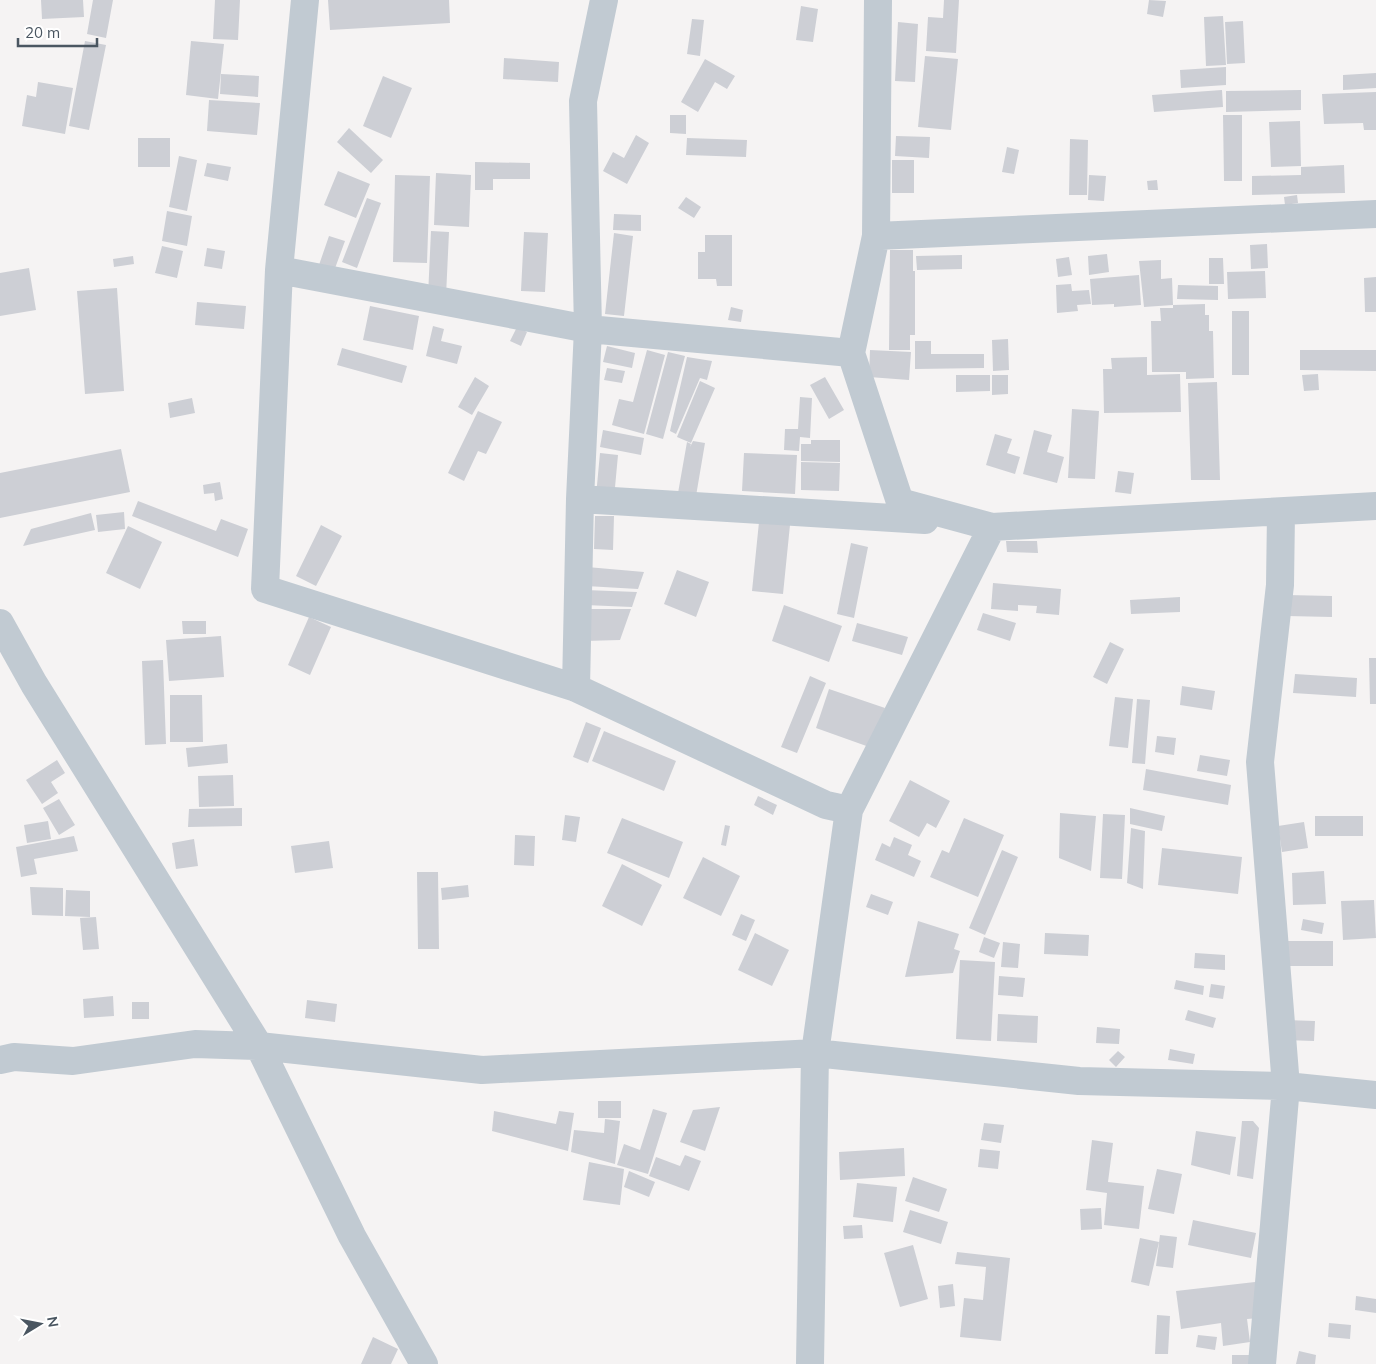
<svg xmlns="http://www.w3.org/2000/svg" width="1376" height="1364" font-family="Mulish,sans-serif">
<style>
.building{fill:#cdcfd5}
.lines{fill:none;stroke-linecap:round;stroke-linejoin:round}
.minor{stroke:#c1cad2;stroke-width:28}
</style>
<rect width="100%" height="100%" fill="#f5f3f3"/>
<path class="building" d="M41,0h42l1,17 -42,2z
M93,0h20l-7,38 -19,-4z
M215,0h25l-2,40 -25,-1z
M328,0h121l1,23 -120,7z
M944,0h15l-3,53 -30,-2 2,-34 15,1z
M1149,0l17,1 -3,16 -16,-3z
M801,6l17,3 -5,33 -17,-2z
M1223,16l3,49 -20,1 -2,-49z
M692,19l12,1 -4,36 -13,-2z
M1243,21l2,42 -18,1 -2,-42z
M898,22l20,2 -3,58 -20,-1z
M85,41l21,4 -17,85 -20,-4z
M191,41l33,3 -6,55 -32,-4z
M925,56l33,3 -7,71 -33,-3z
M504,58l55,4 -1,20 -55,-3z
M705,59l30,17 -8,13 -12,-7 -17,30 -17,-10z
M1226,67v18l-45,3 -1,-18z
M1376,73v15l-33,2v-15z
M221,74l38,2 -1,21 -38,-3z
M383,76l29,12 -21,50 -28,-12z
M38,82l35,6 -8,46 -43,-8 5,-31 9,2z
M1222,90l1,17 -69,5 -2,-17z
M1301,90v20l-75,2v-21z
M1376,92v38h-12l-1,-7 -39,1 -2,-30z
M209,100l51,3 -3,32 -50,-4z
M670,115h16v19l-16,-1z
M1223,115h19v66h-18z
M1300,121l1,45 -30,1 -2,-45z
M349,128l34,32 -12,13 -34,-31z
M636,135l13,8 -22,41 -24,-13 10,-19 11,6z
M896,136l34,1 -1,21 -34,-2z
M138,138h32v29h-32z
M687,138l60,2 -1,17 -60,-2z
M1070,139l18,1 -1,55h-18z
M1007,147l12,3 -5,24 -12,-2z
M179,156l18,4 -10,51 -18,-4z
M892,160h22v33h-22z
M475,162l55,1v16h-37v11h-18z
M207,163l24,4 -3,14 -24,-5z
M1344,165l1,28 -93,2v-19l49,-1v-8z
M338,171l32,13 -14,34 -32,-13z
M436,173l35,2 -2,52 -35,-2z
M395,175l35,1 -3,87 -34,-1z
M1089,175l17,1 -2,25 -16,-1z
M1157,180l1,10h-10l-1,-9z
M1297,195l1,8 -13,2 -1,-8z
M686,197l15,10 -7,11 -16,-10z
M367,198l14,5 -24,65 -15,-6z
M167,211l25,5 -5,30 -25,-5z
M614,214l27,1v16l-28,-1z
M431,231l18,1 -3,64h-18z
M524,232l24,1 -3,59 -24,-1z
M614,233l19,3 -9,80 -19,-2z
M705,235h27v51h-15l-1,-7h-18v-27h7z
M329,236l16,5 -11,30 -15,-6z
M1267,244l1,24 -17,1 -1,-24z
M162,246l21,5 -6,27 -22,-5z
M207,248l18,3 -3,18 -18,-3z
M890,250h23v21h2v64h-5v15h-21z
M1107,254l2,18 -20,3 -1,-19z
M962,255v14l-45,1 -1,-14z
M133,256l1,8 -20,3 -1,-8z
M1069,257l3,18 -14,2 -2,-18z
M1209,258h14l1,26h-15z
M1161,260v19l11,-1 1,27 32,-1v11h4v16h4l1,47 -28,1v-7h-34l-1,-51h10l-1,-13h13v-3l-29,2 -5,-46z
M29,268l7,42 -36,6v-43z
M1265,271l1,27 -38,1 -1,-27z
M1139,275l2,30 -27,2v-3l-22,1 -2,-26z
M1376,277v35h-11l-1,-34z
M1071,284l1,7 17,-1 2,14 -14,1 1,6 -21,2 -1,-28z
M1178,285l40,1v14l-41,-1z
M117,288l7,103 -39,3 -8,-103z
M197,302l49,4 -2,23 -49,-4z
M370,306l49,10 -6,34 -50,-10z
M731,307l12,3 -2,12 -13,-2z
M1232,311h17v64h-17z
M433,326l11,3 -3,12 21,5 -5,18 -31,-8z
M517,327l10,5 -6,14 -11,-5z
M1008,339l1,31 -16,1 -1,-31z
M915,341h16v13h53v14l-69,1z
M607,346l28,7 -3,15 -29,-6z
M342,348l65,18 -5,17 -65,-18z
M647,350l18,5 -21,79 -32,-9 7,-26 14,3z
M870,350l41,2 -2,28 -40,-3z
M1300,350h76v21l-76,-1z
M668,352l17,4 -22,83 -17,-5z
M687,357l25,4 -5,19 -7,-2 -24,56 -6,-3z
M1147,357v18l33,-1 1,38 -77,1 -1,-44h9l-1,-11z
M607,368l18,3 -3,12 -18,-3z
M1318,374l1,16 -15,1 -2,-16z
M956,375h34v16l-34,1z
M992,375h16v19l-16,1z
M475,377l14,9 -17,29 -14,-8z
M825,377l19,33 -15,9 -19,-34z
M700,381l15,7 -24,55 -14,-6z
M1217,382l3,98h-29l-3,-97z
M800,397l12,1 -2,40 -10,-1 -1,14 -15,-1 1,-21h13z
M192,398l3,15 -25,5 -2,-15z
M1072,409l27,2 -4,68 -27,-1z
M478,411l24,11 -16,32 -8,-3 -14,30 -16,-8z
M603,430l41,8 -3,17 -41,-8z
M1034,430l18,5 -5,17 17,5 -7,26 -34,-9z
M995,434l17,5 -5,14 13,4 -5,17 -29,-9z
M811,440h29v22l-39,-1v-17h10z
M693,441l12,2 -9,53 -18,-3 9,-51 4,2 -1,3z
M121,449l9,43 -130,26v-45z
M600,453l18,2 -4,43 -18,-2z
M744,453l53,2 -2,39 -53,-3z
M801,462l39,1 -1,28 -38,-1z
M1118,471l16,2 -3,21 -16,-2z
M220,482l3,17 -8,2 -1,-8 -10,1 -1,-9z
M138,501l78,30 5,-12 27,10 -10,28 -106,-41z
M124,512l1,17 -27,3 -2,-17z
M91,513l4,17 -72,16 8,-17z
M595,516h19l-1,34 -19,-1z
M759,522l31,3 -7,69 -31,-3z
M321,525l21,11 -26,50 -20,-10z
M128,526l34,16 -22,47 -34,-16z
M1006,541h31l1,12 -31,-1z
M851,543l17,4 -14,71 -17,-4z
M587,567l57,5 -6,17 -52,-3z
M677,570l32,12 -13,35 -32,-13z
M993,583l68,6 -2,26 -23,-2 1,-7 -19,-1v6l-27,-2z
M585,590l52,2 -5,15 -47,-2z
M1287,595l45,1v21l-45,-1z
M1180,597v15l-49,2 -1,-14z
M784,605l58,21 -13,36 -57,-21z
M584,609h47l-11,31 -36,1z
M983,613l33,10 -6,18 -33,-11z
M309,617l22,10 -21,48 -22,-10z
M182,621h24v13h-23z
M857,623l51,14 -6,18 -50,-14z
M221,636l3,41 -55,4 -3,-41z
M1110,642l14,7 -17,35 -14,-7z
M1369,658h7v46h-6z
M163,660l3,84 -21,1 -3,-84z
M1295,674l62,4 -1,19 -63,-4z
M810,676l16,7 -29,70 -16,-6z
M1182,686l33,5 -3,19 -32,-5z
M829,689l56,19 -13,40 -56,-20z
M170,695h32l1,47h-33z
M1115,697l18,2 -5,49 -19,-2z
M1137,699l13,1 -5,64 -13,-1z
M586,722l15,6 -13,35 -15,-6z
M604,731l72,30 -12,30 -72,-30z
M1157,736l19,2 -2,17 -19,-3z
M227,744l1,19 -40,4 -2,-19z
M1200,755l30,5 -3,16 -30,-5z
M57,760l8,13 -14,9 7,11 -16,11 -16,-24z
M1146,769l85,16 -3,20 -85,-15z
M233,775l1,31 -35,1 -1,-31z
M910,780l40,21 -14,27 -9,-5 -8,14 -30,-16z
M758,796l19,9 -4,10 -19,-10z
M59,799l16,26 -16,10 -16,-27z
M242,808v18l-54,1 1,-18z
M1130,808l35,8 -3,15 -32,-7z
M1060,813l36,3 -5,55 -32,-13z
M1103,814l22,1 -3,64 -22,-1z
M565,815l15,2 -4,25 -14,-2z
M1315,816h48v20h-48z
M622,818l61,24 -14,36 -62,-25z
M964,818l40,17 -26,62 -48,-20 12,-27 7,3z
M48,821l3,18 -24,4 -3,-18z
M1304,822l4,26 -26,4 -4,-26z
M725,825l5,1 -4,20 -5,-1z
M1131,828l14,3 -2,58 -16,-6z
M515,835l20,1 -1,30 -20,-1z
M74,836l4,15 -44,8 3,15 -16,3 -5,-30z
M894,837l18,8 -4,10 13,6 -7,16 -39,-17 7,-17 8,4z
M194,839l4,27 -22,3 -4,-26z
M329,841l4,27 -38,5 -4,-27z
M1162,848l80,9 -4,37 -80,-9z
M1002,850l16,7 -33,78 -16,-7z
M703,857l37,19 -19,40 -38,-18z
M622,864l40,21 -20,41 -40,-20z
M1324,871l2,33 -33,1 -1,-32z
M417,872h21l1,77h-21z
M468,885l1,12 -27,3 -1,-12z
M30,887l33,1v28l-31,-1z
M66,890l24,1v26l-25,-1z
M871,894l22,8 -5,13 -22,-8z
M1374,900l2,38 -33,2 -2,-39z
M741,914l14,6 -9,21 -14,-6z
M96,917l3,32 -16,1 -3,-32z
M1303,919l21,4 -2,11 -21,-4z
M918,921l41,13 -5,15 6,2 -7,22 -48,4z
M755,933l34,17 -17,36 -34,-16z
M1045,933l44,2 -1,21 -44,-2z
M984,937l16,6 -6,15 -15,-6z
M1287,941h46v25h-46z
M1003,942l17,2 -2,24 -17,-1z
M1195,953l30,2v15l-31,-2z
M960,960l35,2 -4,79 -35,-2z
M999,976l26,2 -2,19 -25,-2z
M1176,980l28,6 -1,9 -29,-6z
M1211,984l14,2 -2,13 -14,-2z
M113,996l1,20 -30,2 -1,-19z
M307,1000l30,4 -2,18 -30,-4z
M132,1002h17v17h-17z
M1188,1010l28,8 -3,10 -28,-8z
M998,1014l40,2 -1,27 -40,-2z
M1285,1020l30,1 -1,20 -30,-1z
M1097,1027l23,2 -1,15 -23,-1z
M1170,1049l25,5 -2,10 -25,-4z
M1118,1051l7,6 -9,10 -7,-7z
M598,1101h23v17h-23z
M720,1107l-15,44 -25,-9 13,-32z
M653,1109l14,4 -19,61 -31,-9 7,-21 16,6z
M494,1111l62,13 3,-13 15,2 -6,38 -76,-20z
M605,1119l15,2 -5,43 -44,-12 3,-22 30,3z
M1242,1121h11l6,7 -6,51 -16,-3z
M984,1123l20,2 -3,18 -20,-3z
M1196,1131l40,6 -6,38 -39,-10z
M1092,1140l21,3 -5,39 36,4 -5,43 -35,-4 3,-32 -21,-3z
M904,1148l1,28 -65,4 -1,-28z
M980,1149l20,2 -2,18 -20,-2z
M685,1155l16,6 -12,30 -40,-15 7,-19 24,9z
M589,1162l35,7 -4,36 -37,-5z
M1157,1169l25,5 -8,40 -26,-5z
M629,1171l26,11 -6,15 -25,-10z
M913,1177l34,12 -8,23 -34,-11z
M857,1183l40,4 -4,35 -40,-5z
M1101,1208l1,21 -21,1 -1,-21z
M910,1210l38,12 -7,22 -38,-12z
M1193,1220l63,13 -5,25 -63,-13z
M862,1225l1,13 -19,1 -1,-13z
M1160,1235l17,2 -4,31 -17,-2z
M1140,1238l19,4 -10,44 -18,-4z
M913,1245l15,54 -28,8 -16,-54z
M957,1252l53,6 -9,83 -41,-4 4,-39 19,2 3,-33 -31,-3z
M1255,1282l5,36 -13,1 3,23 -27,4 -2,-23 -40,6 -5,-38z
M953,1284l2,22 -15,2 -2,-22z
M1356,1296l20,3v14l-21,-3z
M1157,1315l13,1 -2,38h-13z
M1329,1323l22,2 -1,14 -22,-2z
M1198,1335l19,2 -2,13 -19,-3z
M373,1337l25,12 -7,15h-30z
M1299,1351l17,4 -1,9h-19z
M1232,1355h20v9h-20z"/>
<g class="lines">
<path class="minor" d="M305,0l-26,270 -14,319 311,99 250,117 23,5
M878,0l-2,236 -25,117 49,149 92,25 384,-21
M876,236l500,-22
M279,270l309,59 263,24
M580,499l345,21
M0,623l34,61 225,362 93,190 72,128
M576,688l4,-189 8,-170 -5,-228 21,-101
M0,1060l14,-3 59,4 122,-17 64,2 223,24 333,-17 264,28 207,5 90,9
M810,1364l5,-311 34,-243 143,-283
M1262,1364l24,-278 -26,-324 20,-177 1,-72"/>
</g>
<g transform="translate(40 1324) rotate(80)" stroke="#ffffff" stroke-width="4" paint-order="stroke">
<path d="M0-4L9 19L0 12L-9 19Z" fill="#4a5661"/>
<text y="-8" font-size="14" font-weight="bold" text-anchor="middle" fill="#4a5661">N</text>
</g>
<path d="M18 38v8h79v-8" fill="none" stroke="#4a5661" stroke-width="2.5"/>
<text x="25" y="38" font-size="15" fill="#4a5661" stroke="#ffffff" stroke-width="4" paint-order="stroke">20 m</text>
</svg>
